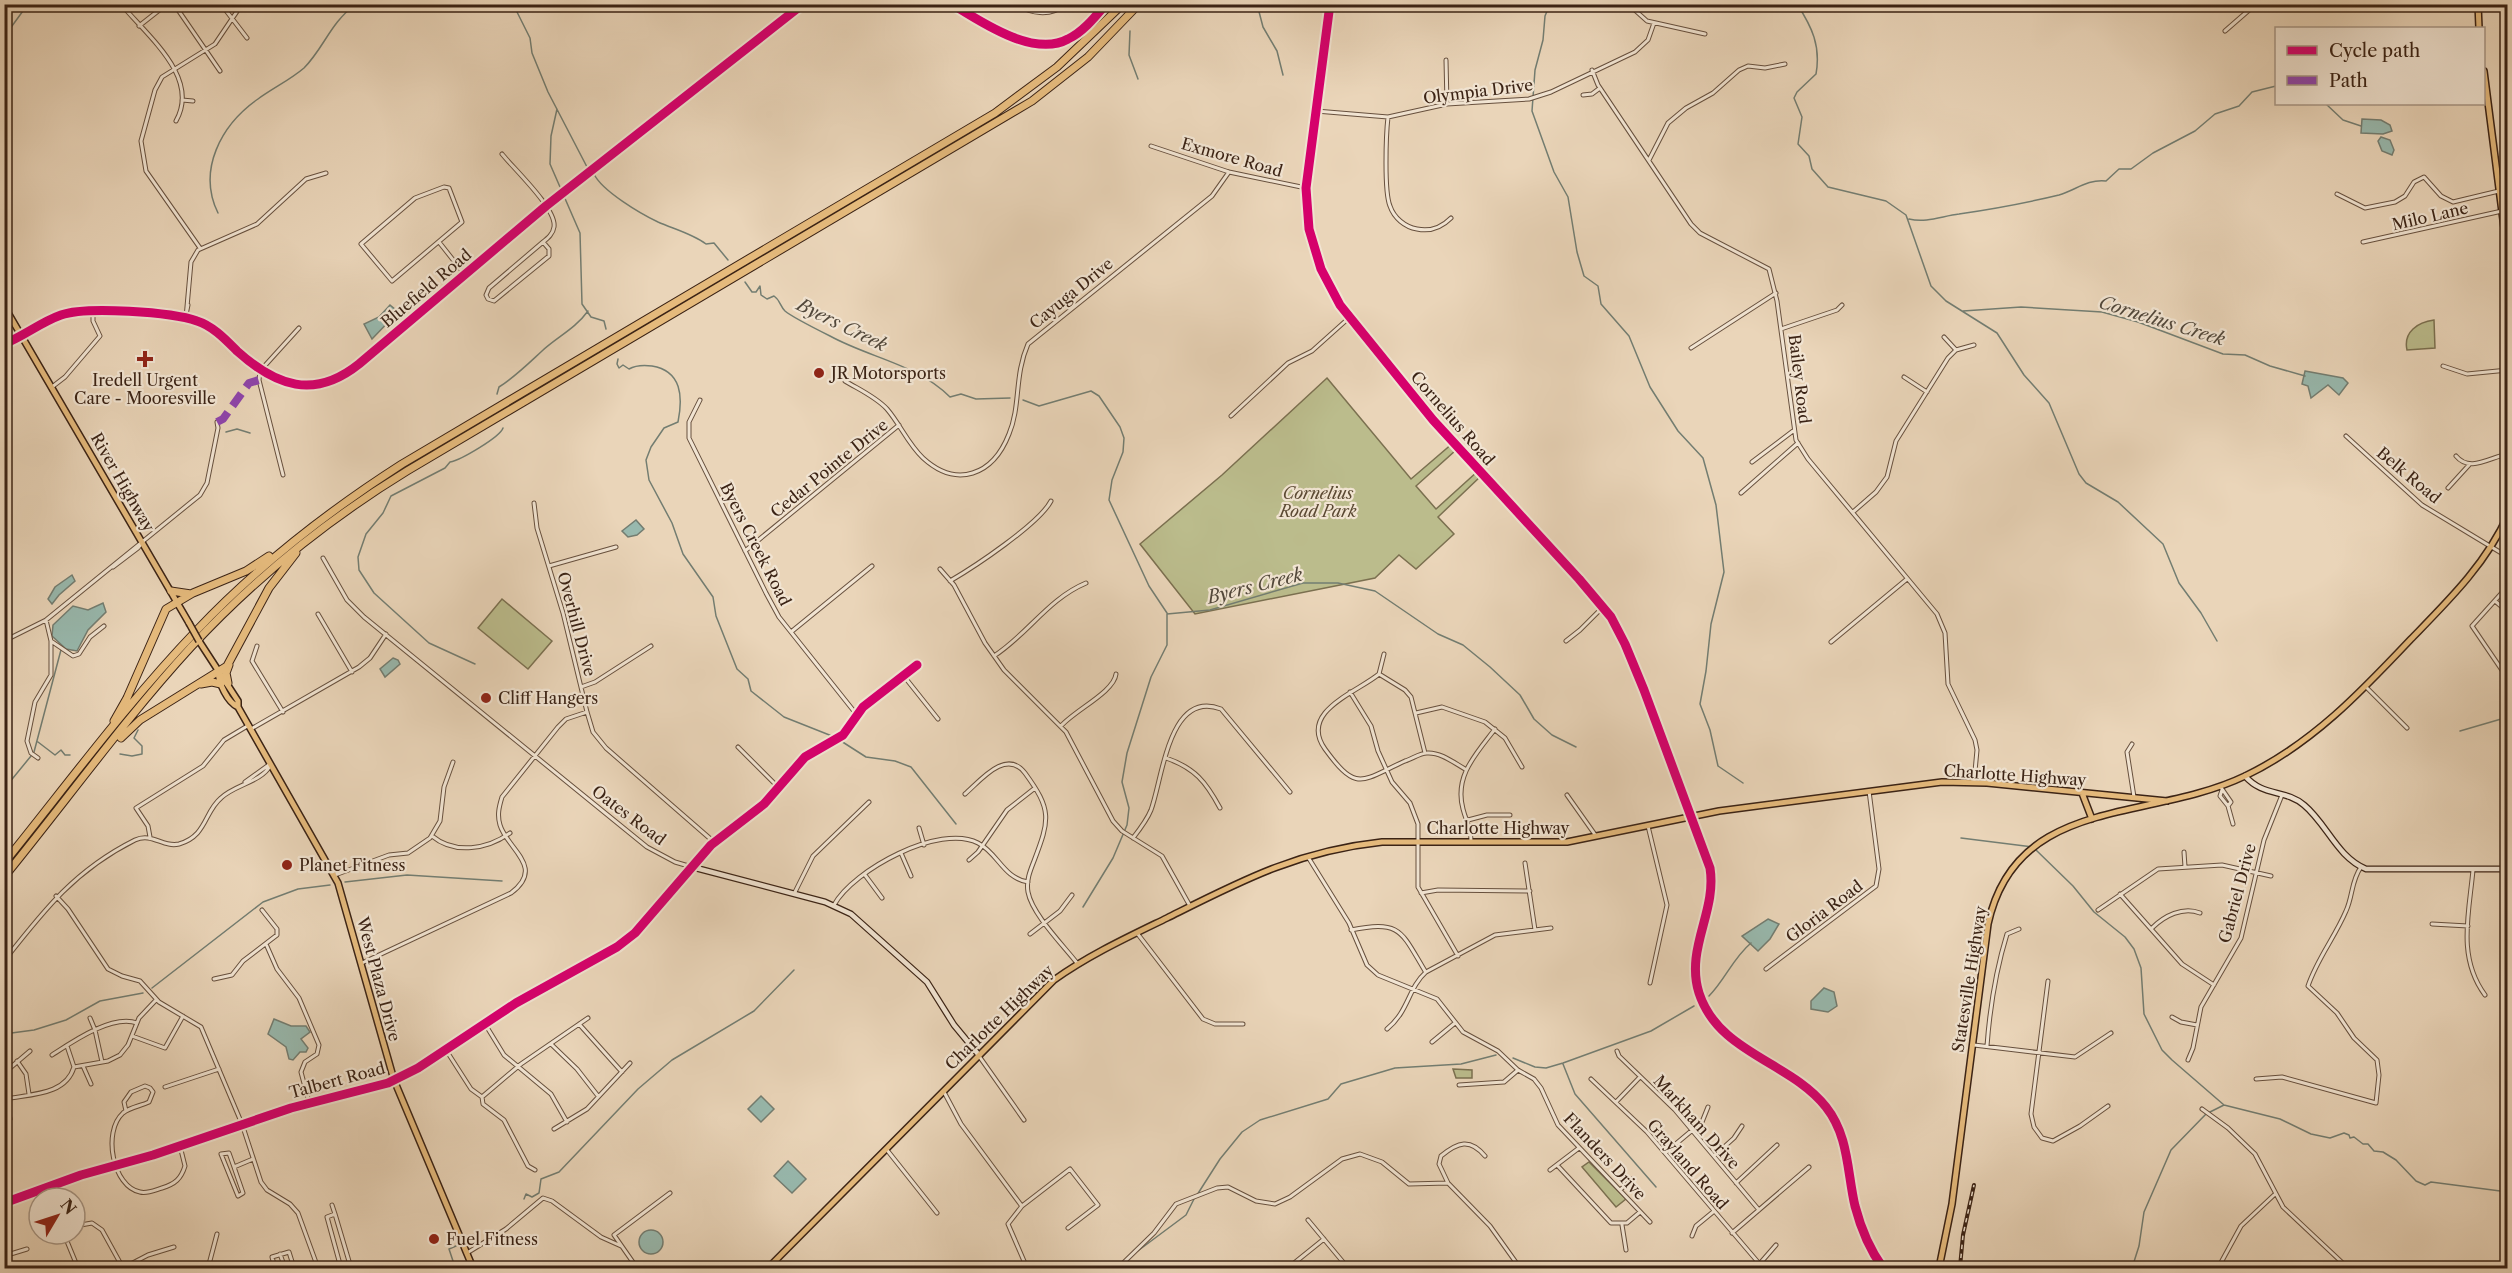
<svg xmlns="http://www.w3.org/2000/svg" width="2512" height="1273" font-family="'Libre Caslon Text',serif">
<style>
.green{fill:#bbbc8c;stroke:#7b7050;stroke-width:1.5}
.water{fill:#98b9ae;stroke:#737d71;stroke-width:1.5}
.lines{fill:none;stroke-linecap:round;stroke-linejoin:round}
.stream{stroke:#737d71;stroke-width:1.5}
.street-casing{stroke:#67503e;stroke-width:5}
.secondary-casing{stroke:#3b2315;stroke-width:7}
.primary-casing{stroke:#3b2315;stroke-width:8}
.highway-casing{stroke:#3b2315;stroke-width:9}
.street{stroke:#f1e4d2;stroke-width:3}
.secondary{stroke:#f1e4d2;stroke-width:4.5}
.primary{stroke:#e5ba7c;stroke-width:5}
.highway{stroke:#e5ba7c;stroke-width:7}
.rail-casing{stroke:#3b2315;stroke-width:4}
.rail{stroke:#f1e4d2;stroke-width:1.5;stroke-dasharray:4.5;stroke-linecap:butt}
.primary-bridge-casing{stroke:#3b2315;stroke-width:8;stroke-linecap:butt}
.primary-bridge{stroke:#e5ba7c;stroke-width:5}
.quiet{stroke:#8e44ad;stroke-width:8;stroke-dasharray:15 8;stroke-linecap:butt}
.cycleway-casing{stroke:#f1e4d2;stroke-width:13}
.cycleway{stroke:#d6006c;stroke-width:9}
.poi-dot{fill:#8f2418;stroke:#f1e4d2;stroke-width:2}
.labels{text-anchor:middle;dominant-baseline:central;stroke-width:4.5;stroke-linejoin:round;paint-order:stroke}
.street-label{font-size:16px;fill:#3b2315;stroke:#f1e4d2}
.poi-label{font-size:16px;fill:#3b2315;stroke:#f1e4d2;text-anchor:start}
.park-label{font-size:16px;font-style:italic;fill:#5b4933;stroke:#f1e4d2}
.water-label{font-size:18px;font-style:italic;fill:#52483b;stroke:#f1e4d2}
</style>
<rect width="100%" height="100%" fill="#ead5b9"/>
<filter id="stains"><feTurbulence type="fractalNoise" baseFrequency=".00333" numOctaves="4"/><feColorMatrix values="0 0 0 0 .2 0 0 0 0 .09 0 0 0 0 .02 0 0 0 .5 -.17"/></filter>
<radialGradient id="worn" r=".72"><stop offset=".6" stop-color="#630" stop-opacity="0"/><stop offset="1" stop-color="#630" stop-opacity=".3"/></radialGradient>
<path class="green" d="M2434,320l1,28 -28,2c-4,-18 11,-28 27,-30z
M1327,378l84,101 42,-36 3,7 -40,36 20,23 42,-38 4,4 -44,42 16,17 -38,35 -17,-14 -24,23 -180,36 -55,-70 82,-69z
M502,599l50,42 -24,28 -50,-41z
M1453,1069l19,1v8h-16z
M1589,1162l37,37 -10,8 -34,-40z"/>
<path class="water" d="M2362,119l19,1 9,5 2,6 -9,3 -22,-1z
M2381,137l9,3 4,10 -2,5 -10,-4 -4,-10z
M390,305l6,5 -2,6 -22,23 -8,-15 15,-7z
M2305,371l38,7 5,5 -9,12 -11,-10 -17,13 -3,-12 -6,-2z
M636,520l8,9 -7,6 -9,2 -6,-6z
M72,575l3,6 -16,14 -7,9 -4,-5 7,-12z
M103,603l3,9 -18,18 -11,21 -11,-2 -14,-13 1,-11 20,-19 15,4z
M393,658l5,2 2,4 -15,13 -5,-8z
M1768,919l11,5 -9,15 -12,12 -16,-15z
M1824,988l10,4 3,14 -9,6 -17,-3v-8z
M274,1019l17,7h15l4,6 -9,7 7,9 -2,4h-6l-7,8 -4,-1 -3,-12 -18,-13z
M761,1096l13,13 -13,13 -13,-13z
M788,1161l18,18 -14,14 -18,-17z
M639 1242a12 12 0 1 1 24 0a12 12 0 1 1-24 0Z"/>
<g class="lines">
<path class="stream" d="M513,4l17,34 2,15 16,39 39,75
M1257,4l6,23 14,24 6,24
M1550,4l-5,12 -2,24 -8,30 -3,41 22,61 14,25 9,55 7,24 14,10 3,18 28,32 21,51 28,44 25,27 13,47 8,67 -13,52 -5,47 -6,33 10,26 8,36 25,17
M1797,4c15,23 24,42 19,70l-19,18 -3,6 8,19 -4,27 11,12 3,13 16,18 58,14 20,14 25,71 15,15 51,32 27,42 25,28 30,71 7,9 32,19 45,42 16,39 22,30 16,28
M1130,31l-1,24 9,24
M4,37l24,-33
M2326,104l17,16 18,6
M557,109l-6,27 -1,28 30,69 2,71 9,13 13,4 2,8
M594,174c8,17 47,40 64,48 16,7 35,12 48,22l8,-1 14,17
M218,213c-21,-43 3,-88 40,-114 15,-11 32,-19 46,-31 20,-20 26,-45 52,-64
M1909,219c18,4 33,-3 50,-5 34,-5 67,-11 100,-19 17,-5 28,-16 47,-14l13,-12h12l22,-16 42,-22 20,-17 24,-8 13,-14 24,-6
M745,282l7,10h4l4,-6 1,9 6,4 7,-3c6,4 6,10 11,15 7,6 35,20 45,25 40,22 87,28 120,61l11,-3 15,5 34,-1
M1963,311l58,-4 81,5 36,10 85,32 22,1 25,11 35,10
M618,359l-1,5 2,4 4,-3 6,4c7,-4 15,-4 23,-3 30,5 31,31 26,56l-14,6 -13,19 -5,13 3,20 23,43 11,31 30,43 3,19 21,53 11,10 3,12 33,26 53,21
M497,394l2,-7c16,-10 29,-23 43,-36 15,-14 33,-22 46,-40
M1023,400l16,6 52,-15 8,5 21,31 4,11 -1,14 -11,28 -3,20 40,86 18,27
M226,432l11,-3 13,4
M1167,614l43,-4 93,-27h35l37,8 63,43 25,11 27,22 30,28 14,24 18,16 24,12
M475,664l-46,-21 -55,-50 -15,-23 -1,-13 8,-23 17,-21 8,-17 54,-28 5,-6c11,-2 50,-25 53,-34
M2460,731l48,-14
M841,741l25,16 29,4 16,6 45,57
M38,742l17,13 6,-5 4,5h5
M34,752l28,-106
M120,754l12,2 10,-2v-8l-8,-8 4,-8
M4,789l27,-33
M1961,838l72,9
M2036,850l37,36 21,26 31,25 9,12 7,19 3,46 18,36 10,10 52,45 56,14 31,15 19,4 14,-5 5,2 1,3 4,-1 9,7h5l6,7 9,1 13,8 20,21 9,4 6,-3 77,10
M345,882l62,-7 95,6
M1083,907l30,-49 14,-33 2,-17 -7,-26 5,-29 24,-76 16,-32v-31
M152,988l111,-86 35,-13 32,-4
M1709,996c16,-16 24,-38 42,-53
M4,1034l30,-4 32,-10 34,-19 43,-8
M1513,1058l22,9 11,1 17,-5 88,-32 43,-25
M1563,1064l12,30 81,93
M1197,1195l23,-36 22,-27 18,-12 68,-21 13,-15 54,-16 66,-4 35,-9
M524,1199l2,-5 6,3 7,-4 2,-14 18,-7 79,-83 34,-29 82,-49 40,-41
M1135,1253l51,-38 8,-16
M452,1268l2,-4 -5,-15 7,-3
M2132,1268l7,-22 5,-34 27,-62 35,-36 18,-9"/>
<defs>
<path id="street" d="M121,4c25,31 80,73 55,117
M174,4l46,67
M221,4l26,34
M273,4l1,2
M1014,4c17,9 35,14 52,0
M1628,4l19,17 58,13
M139,26l28,-22
M2225,31l31,-27
M1446,60l1,44
M1592,70l6,15 93,139 9,9 69,36 8,32 19,139 12,19 129,155 8,19 3,51 27,56 2,10 -3,32
M1583,95l9,-1 8,-6
M182,100l11,1
M1316,111l72,6 59,-13 82,-5 22,-7 84,-40 13,-12 6,-17
M1388,117c-2,18 -4,74 2,89 4,12 15,21 27,23 14,3 25,-2 34,-11
M1151,146l78,26 77,16
M502,154c12,15 55,55 52,73 -1,7 -6,11 -11,15l6,7v7l-55,45 -6,-2 -2,-4 3,-7 54,-46
M1649,160l19,-37 18,-15 27,-15 26,-23 9,-4 17,2 20,-4
M444,187l5,1 13,34 -70,59 -31,-37 54,-46z
M2337,194l28,14 30,-6 10,-6 9,-14 10,-5 17,19 12,6 50,-12 5,2
M439,242l26,33
M2363,242l139,-31
M200,248l-54,-77 -5,-30 14,-51 7,-13 53,-33 27,-40
M186,315l2,-10
M186,318l5,-56 7,-12 59,-26 49,-45 20,-6
M1781,329l56,-19 5,-5
M1944,337l12,13
M1691,348l85,-55
M2443,366l24,8 41,-4
M1904,377l23,15
M845,381c15,9 31,16 42,28 13,15 21,35 36,49 34,31 70,17 86,-24 12,-29 5,-58 19,-90l184,-148 17,-24
M52,387l13,-10 35,-41 -7,-15v-10
M700,400l-11,22v16l77,155 13,24 78,98
M1231,416l57,-53 24,-12 38,-34
M2346,436l76,69 86,52
M2456,456c14,17 34,1 52,-2
M1752,462l41,-31
M283,475l-24,-95 1,-9 39,-43
M2448,488l21,-23
M1741,493l57,-50
M534,503l3,25 26,85 24,99 6,20 13,16 108,94
M1853,512l23,-20 11,-15 9,-36 52,-83 8,-8 18,-5
M745,551l154,-126
M323,558l24,42 17,17 283,230 28,15 17,5 22,-25 50,-38 41,-47 33,-17 25,-33 54,-42
M549,566l67,-19
M113,567l25,-19 4,-5
M940,569l14,16 31,58 19,27 62,62 47,89 9,10 40,25 28,50
M950,581c24,-14 89,-57 101,-80
M2508,586l-36,40 36,53
M2495,601l13,11
M318,614l34,58
M46,620l5,21 22,15 6,-2 11,-17 14,-11
M791,632l81,-66
M4,641l42,-21 154,-125 7,-12 11,-55 -1,-6
M1566,641l14,-11 23,-23
M1831,642l76,-63
M257,646l-5,15 31,51
M1384,654l-5,20c-21,18 -81,37 -54,75 32,44 36,32 80,12 7,-2 15,-8 22,-8 13,-1 26,9 38,16
M994,656c34,-22 54,-57 92,-73
M1379,674l26,16 6,7 14,56
M903,675l35,44
M581,687l14,-5 56,-36
M2366,687l41,41
M1350,692l21,34 7,25 14,31 18,21 8,21v63l40,69
M1416,713l26,-6 43,15 20,16 17,29
M1061,726c14,-16 53,-34 55,-52
M251,729l108,-62 11,-9 16,-24
M2132,744l-5,8 7,45
M738,747l41,41
M38,758l-7,-5 -4,-12 8,-39 16,-27v-34
M1166,758c29,10 40,24 54,50
M245,782l25,-18
M2220,786l11,16 -3,4 -8,-10 2,-6
M965,794c15,-13 41,-46 60,-21 27,37 25,46 9,88 -4,10 -8,20 -6,31 4,22 35,53 49,71
M1567,795l29,41
M2228,806l5,18
M1468,820l19,-5h23
M1648,826l19,79 -17,78
M919,828l5,17
M432,836c23,19 56,13 78,-3
M150,837l-2,-11 -12,-18 67,-42 21,-26 25,-15
M1133,838c7,-9 14,-18 18,-28 12,-33 18,-121 70,-101l69,83
M1471,841c0,-13 -5,-20 -8,-32 -9,-33 13,-55 32,-80
M2184,852l1,15
M901,853l10,23
M1308,857l41,66 18,42 11,10 59,24 26,33 35,19 20,19 16,9 7,9 17,37 92,97
M969,860l9,-8 29,-42 28,-22
M1525,863l10,67
M2473,870c-4,44 -16,87 12,125
M335,875l54,-20 19,-2 22,-15 10,-17 4,-34 9,-25
M865,875l17,23
M1421,893l17,-3 92,1
M794,894l19,-38 56,-54
M2120,894l62,70 32,21
M56,896l12,13 40,60 14,7 18,5 19,21 42,25 41,97 19,58 6,8 23,14 8,9 20,55
M834,905c19,-35 106,-82 144,-62 20,10 25,35 50,39
M2098,910l60,-41 64,-4 49,11
M2432,924l36,2
M2152,928c12,-12 31,-22 48,-15
M1351,930c50,-10 50,1 74,41
M1137,933l66,86 12,5h28
M1030,934l30,-23 12,-16
M266,944l11,25 22,29 20,47 -2,9 -12,8 -4,10 8,30
M4,961c40,-51 71,-91 131,-121 17,-8 28,8 44,4 28,-8 25,-32 42,-46 13,-13 40,-16 49,-32
M362,963l149,-70c35,-26 -4,-44 -11,-68 -3,-10 -1,-18 2,-28l56,-70 8,-8 21,-7
M1766,969l110,-83 3,-17 -10,-78
M214,979l18,-4 11,-14 34,-26v-6l-15,-19
M2048,981l-17,133 3,13 8,11 11,3 27,-15 28,-20
M2172,1017l9,5 16,3
M90,1018l5,12 7,32
M485,1024l19,31 47,39 16,28
M579,1024l43,48
M1387,1029c22,-18 21,-41 39,-57l69,-37 56,-7
M132,1036l33,12 18,-32
M1432,1042l23,-19
M552,1045l25,24 21,27
M1974,1045l101,12 36,-24
M1987,1046c3,-40 8,-73 20,-112l12,-5
M446,1050l25,39 11,8 1,7 21,16 24,46 7,4
M1617,1051l2,5 56,54 84,100
M52,1055c20,-13 60,-41 85,-32
M979,1056l45,64
M2188,1060l5,-12 8,-41 40,-69 23,-98 18,-45
M17,1061l9,13 3,20
M83,1066l8,18
M74,1067l34,-6 12,-6 8,-10 11,-27 17,-18
M4,1078l6,-10 20,-17
M1591,1079l56,53 116,136
M2256,1079l26,-2 94,26 3,-28 -2,-15 -23,-22 -17,-25 -29,-27c9,-27 27,-49 38,-75 7,-15 5,-30 15,-44
M1459,1085l45,-3 14,-12
M165,1087l54,-18
M4,1088l6,31
M944,1092l17,32 60,81
M482,1097l39,-33 67,-46
M6,1099c25,-5 60,-4 68,-32l-7,-21
M1616,1102l24,-25
M2202,1109l26,19 27,26 28,53 65,61
M126,1111l-2,-9 7,-10 14,-6 5,2 3,4 -4,10c-8,4 -19,5 -26,11 -21,19 -10,74 17,79 7,2 15,-2 22,-4 13,-4 19,-9 23,-22l-5,-20
M554,1129l33,-20 43,-46
M887,1150l50,63
M1665,1153l37,-31 6,-15
M1485,1156c-15,-18 -27,-14 -44,0l-2,8 9,19 42,43 30,42
M1714,1156l20,-18 8,-12
M1557,1165l54,58h16l13,-11
M234,1167l9,26 -5,3 -17,-42 8,-1 5,14 19,-8
M1550,1170l29,-22
M1736,1183l41,-38
M45,1188l4,10
M1620,1190l12,-11
M332,1205l3,9 -8,3 14,51
M335,1214l16,54
M1308,1220l40,48
M1622,1225l4,25
M75,1226l17,-3 10,7 21,38
M1732,1233l77,-66
M64,1234l14,34
M1692,1236l4,-10 17,-14
M467,1253l39,-24 37,-31 9,3 49,36 20,9
M280,1254l5,14
M4,1256l23,-7
M123,1268l25,-13 26,-8
M208,1268l9,-34
M275,1268l-3,-11 17,-5 5,16
M294,1268l22,-6
M637,1268l-23,-33 56,-42
M1027,1268l-19,-44 14,-18 48,-37 28,36 -30,23
M1118,1268l36,-35 22,-29 41,-16 11,-1 28,14 19,3 15,-7 52,-38 18,-5 22,8 27,22 39,-1
M1288,1268l36,-29
M1756,1268l20,-23
M2218,1268l23,-42 33,-31"/>
<path id="secondary" d="M952,4c29,18 82,54 116,35 15,-7 27,-22 38,-35
M1330,4l-24,184 3,41 12,40 19,36 93,115 146,159 32,38 14,27 19,46 66,178c7,44 -25,80 -11,125 20,61 91,68 127,114 23,29 21,65 29,99 6,23 15,44 28,62
M4,344c20,-8 37,-22 57,-29 25,-9 111,-3 136,6 16,5 29,19 40,30 39,35 77,49 122,13l187,-158 257,-202
M2245,776c18,21 40,13 59,29 23,19 33,52 62,64h142
M4,1203l77,-28 72,-20 138,-47 103,-28 31,-16 91,-61 101,-56 28,-24 47,-56 133,35 26,12 76,68 27,43 24,29"/>
<path id="primary" d="M2478,4l1,24
M2484,71l24,188
M4,306l185,317
M199,641l39,60v6l100,176 56,197 79,188
M218,672c1,11 9,30 20,35
M2082,793l10,26
M768,1268l286,-288c35,-25 74,-43 113,-62 74,-37 130,-67 215,-76h185l152,-31 223,-29 45,1 180,18
M1939,1268l13,-64 36,-280c28,-129 162,-102 257,-148 67,-32 116,-84 166,-137 37,-38 75,-75 97,-124"/>
<path id="highway" d="M171,591l20,3
M228,683l-2,-10 3,-8
M201,684l11,-2 9,2
M114,721l13,-23 39,-89 27,-16 53,-22 23,-15
M121,738l19,-18 87,-54 42,-78 27,-35
M4,863c63,-78 123,-160 193,-233 61,-64 130,-118 205,-166l593,-351 62,-46 66,-63
M4,877c62,-76 121,-158 187,-230 64,-69 136,-127 216,-176l625,-370 56,-44 51,-53"/>
</defs>
<use href="#street" class="street-casing"/>
<use href="#secondary" class="secondary-casing"/>
<use href="#primary" class="primary-casing"/>
<use href="#highway" class="highway-casing"/>
<use href="#street" class="street"/>
<use href="#secondary" class="secondary"/>
<use href="#primary" class="primary"/>
<use href="#highway" class="highway"/>
<defs>
<path id="rail" d="M1960,1267l3,-32 11,-50"/>
</defs>
<use href="#rail" class="rail-casing"/>
<use href="#rail" class="rail"/>
<defs>
<path id="primary-bridge" d="M189,623l10,18"/>
</defs>
<use href="#primary-bridge" class="primary-bridge-casing"/>
<use href="#primary-bridge" class="primary-bridge"/>
<path class="quiet" d="M217,422l6,-3 26,-36 10,-3"/>
<defs>
<path id="cycleway" d="M952,4c29,18 82,54 116,35 15,-7 27,-22 38,-35
M1330,4l-24,184 3,41 12,40 19,36 93,115 146,159 32,38 14,27 19,46 66,178c7,44 -25,80 -11,125 20,61 91,68 127,114 23,29 21,65 29,99 6,23 15,44 28,62
M4,344c20,-8 37,-22 57,-29 25,-9 111,-3 136,6 16,5 29,19 40,30 39,35 77,49 122,13l187,-158 257,-202
M4,1203l77,-28 72,-20 138,-47 97,-25 30,-15 98,-65 101,-56 18,-14 76,-88 53,-41 41,-47 38,-22 20,-28 54,-42"/>
</defs>
<use href="#cycleway" class="cycleway-casing"/>
<use href="#cycleway" class="cycleway"/>
</g>
<g class="poi-dot">
<path d="M142 350h6v6h6v6h-6v6h-6v-6h-6v-6h6z"/>
<circle cx="819" cy="373" r="6"/>
<circle cx="486" cy="698" r="6"/>
<circle cx="287" cy="865" r="6"/>
<circle cx="434" cy="1239" r="6"/>
</g>
<g class="labels">
<g class="street-label">
<text transform="translate(1478 91) rotate(-7)">Olympia Drive</text>
<text transform="translate(1232 157) rotate(16)">Exmore Road</text>
<text transform="translate(2430 216) rotate(-13)">Milo Lane</text>
<text transform="translate(426 288) rotate(-40)">Bluefield Road</text>
<text transform="translate(1071 293) rotate(-39)">Cayuga Drive</text>
<text transform="translate(1800 379) rotate(83)">Bailey Road</text>
<text transform="translate(1453 418) rotate(49)">Cornelius Road</text>
<text transform="translate(829 468) rotate(-39)">Cedar Pointe Drive</text>
<text transform="translate(2409 475) rotate(40)">Belk Road</text>
<text transform="translate(123 482) rotate(60)">River Highway</text>
<text transform="translate(756 544) rotate(63)">Byers Creek Road</text>
<text transform="translate(577 624) rotate(75)">Overhill Drive</text>
<text transform="translate(2015 775) rotate(4)">Charlotte Highway</text>
<text transform="translate(629 815) rotate(37)">Oates Road</text>
<text x="1498" y="828">Charlotte Highway</text>
<text transform="translate(2237 893) rotate(-75)">Gabriel Drive</text>
<text transform="translate(1824 911) rotate(-37)">Gloria Road</text>
<text transform="translate(379 979) rotate(75)">West Plaza Drive</text>
<text transform="translate(1969 979) rotate(-81)">Statesville Highway</text>
<text transform="translate(999 1017) rotate(-44)">Charlotte Highway</text>
<text transform="translate(337 1080) rotate(-15)">Talbert Road</text>
<text transform="translate(1697 1122) rotate(48)">Markham Drive</text>
<text transform="translate(1605 1156) rotate(47)">Flanders Drive</text>
<text transform="translate(1688 1164) rotate(49)">Grayland Road</text>
</g>
<g class="poi-label">
<text x="831" y="373">JR Motorsports</text>
<text x="145" y="380" text-anchor="middle">Iredell Urgent<tspan x="145" dy="18">Care - Mooresville</tspan></text>
<text x="498" y="698">Cliff Hangers</text>
<text x="299" y="865">Planet Fitness</text>
<text x="446" y="1239">Fuel Fitness</text>
</g>
<g class="park-label">
<text x="1318" y="493">Cornelius<tspan x="1318" dy="18">Road Park</tspan></text>
</g>
<g class="water-label">
<text transform="translate(2162 321) rotate(17)">Cornelius Creek</text>
<text transform="translate(842 325) rotate(26)">Byers Creek</text>
<text transform="translate(1255 586) rotate(-14)">Byers Creek</text>
</g>
</g>
<rect width="2512" height="1273" fill="none" stroke="#ead5b9" stroke-width="24"/>
<rect x="6" y="6" width="2500" height="1261" fill="none" stroke="#3b2315" stroke-width="3"/>
<rect x="12" y="12" width="2488" height="1249" fill="none" stroke="#3b2315" stroke-width="1.5"/>
<rect x="2275" y="27" width="210" height="78" fill="#f1e4d2" stroke="#a89786" stroke-width="1.5"/>
<rect x="2287" y="46" width="30" height="9" fill="#d6006c" stroke="#a89786" stroke-width="1.5"/>
<text x="2329" y="57" font-size="18" fill="#3b2315">Cycle path</text>
<rect x="2287" y="76" width="30" height="9" fill="#8e44ad" stroke="#a89786" stroke-width="1.5"/>
<text x="2329" y="87" font-size="18" fill="#3b2315">Path</text>
<g transform="translate(57 1216) rotate(51)"><circle r="28" fill="#f1e4d2" stroke="#a89786" stroke-width="1.5"/>
<path d="M0-4.5L10 22L0 15L-10 22Z" fill="#8f2418"/>
<text y="-9" font-size="16" font-weight="bold" text-anchor="middle" fill="#3b2315">N</text>
</g>
<rect width="100%" height="100%" filter="url(#stains)"/>
<rect width="100%" height="100%" fill="url(#worn)"/>
</svg>
